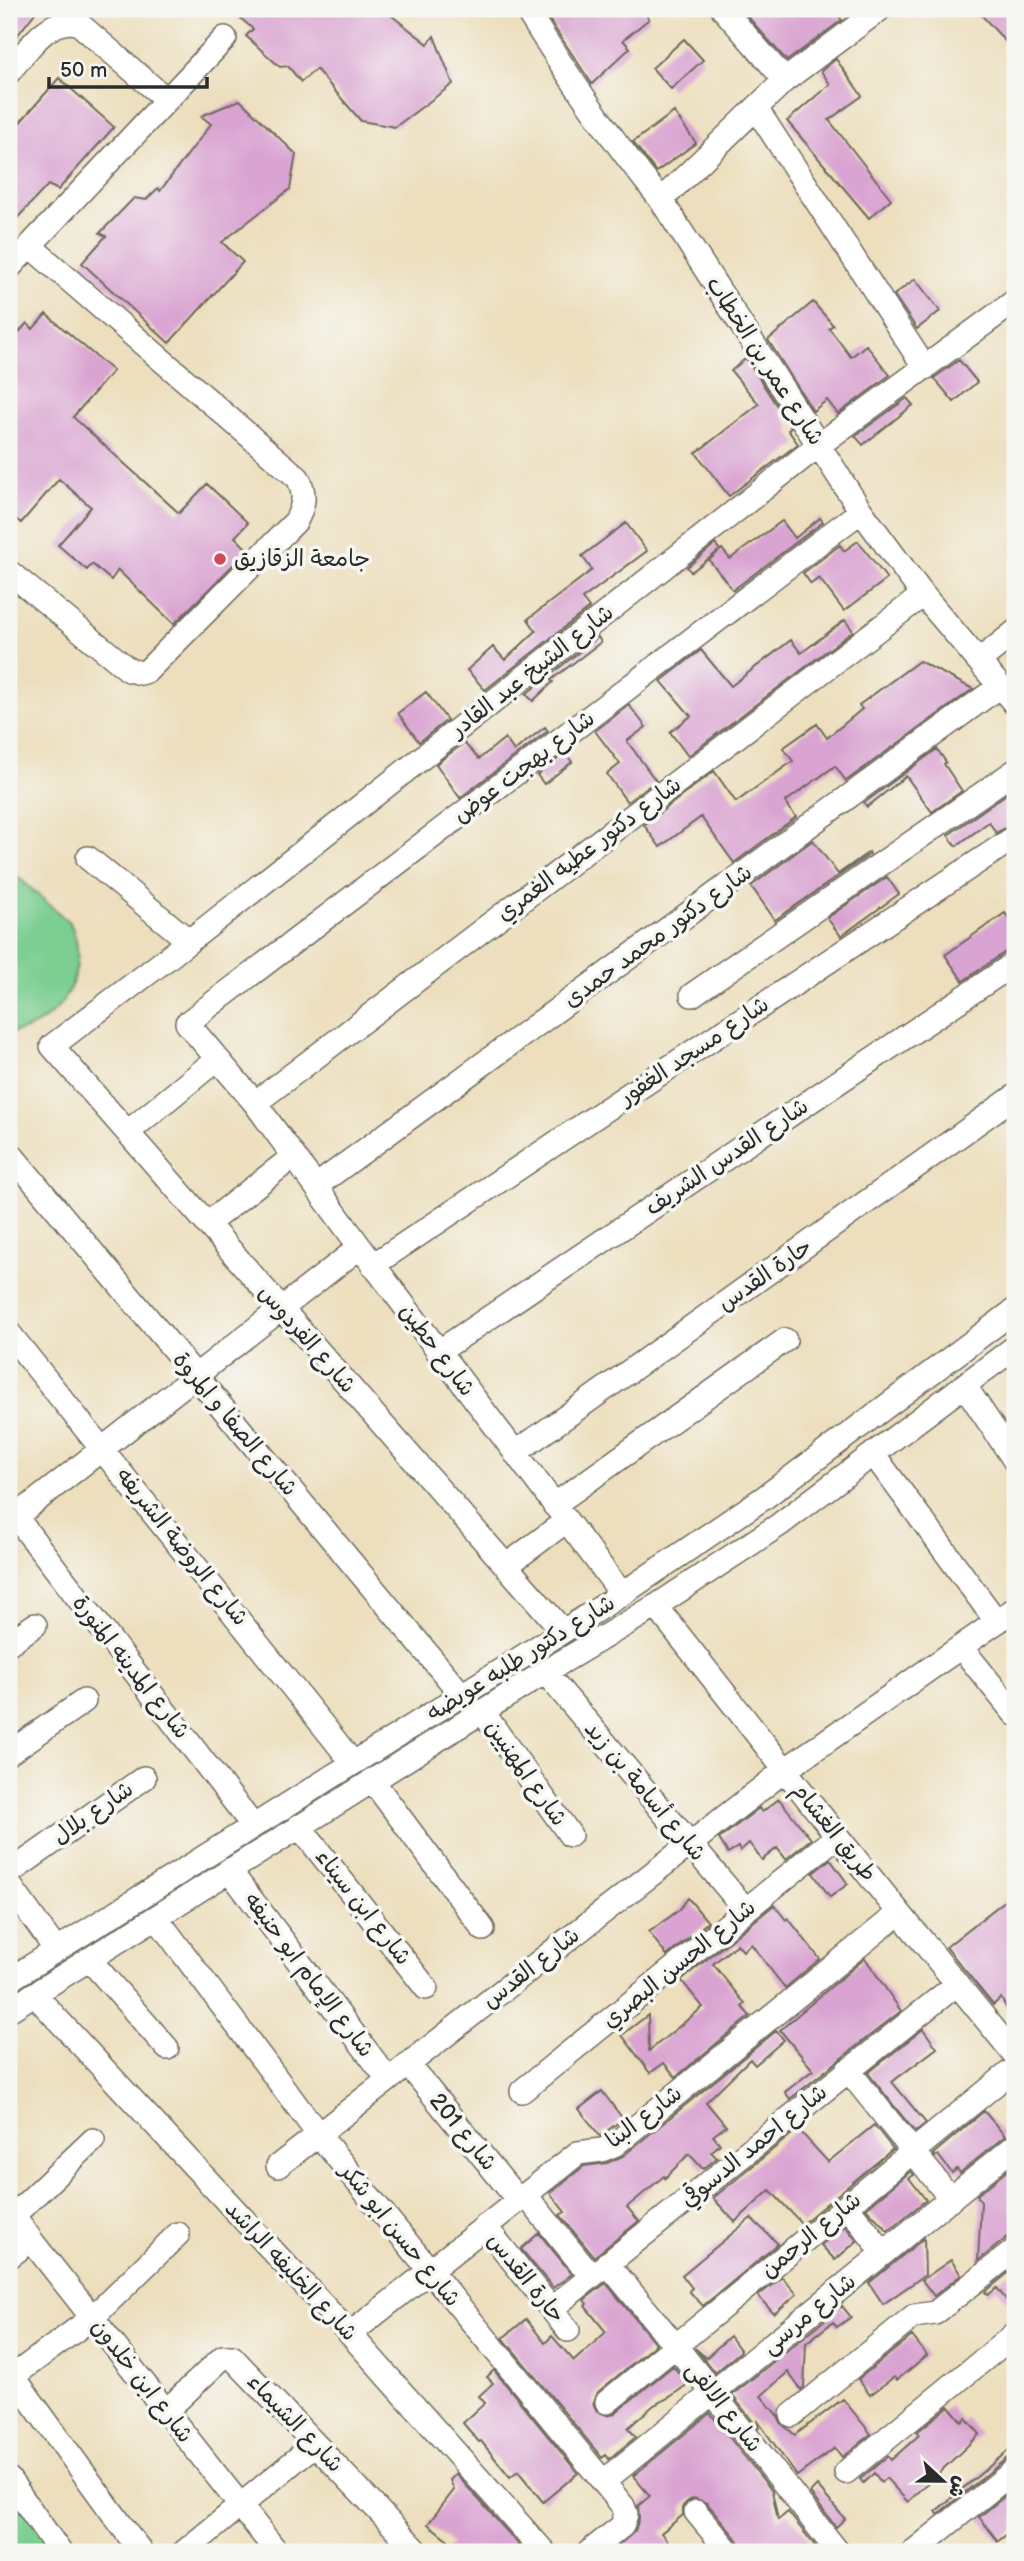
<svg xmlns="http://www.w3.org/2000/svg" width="1024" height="2561" font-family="'Balsamiq Sans','Playpen Sans Arabic',sans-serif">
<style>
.green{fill:#7bce91;stroke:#537c5e;stroke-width:2}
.building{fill:#daa4d2}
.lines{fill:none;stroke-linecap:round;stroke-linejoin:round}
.minor-casing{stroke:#6f6a5e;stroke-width:26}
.minor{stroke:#fff;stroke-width:23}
.poi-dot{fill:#d1495b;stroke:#f6f6f2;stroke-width:2.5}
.labels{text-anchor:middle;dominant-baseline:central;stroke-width:7;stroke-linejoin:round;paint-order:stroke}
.street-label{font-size:23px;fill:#2b2b2b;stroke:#f6f6f2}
.poi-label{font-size:23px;fill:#2b2b2b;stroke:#f6f6f2;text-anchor:start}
</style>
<rect width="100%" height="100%" fill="#f6f6f2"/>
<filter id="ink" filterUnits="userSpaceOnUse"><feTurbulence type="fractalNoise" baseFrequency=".0143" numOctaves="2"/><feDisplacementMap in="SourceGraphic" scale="14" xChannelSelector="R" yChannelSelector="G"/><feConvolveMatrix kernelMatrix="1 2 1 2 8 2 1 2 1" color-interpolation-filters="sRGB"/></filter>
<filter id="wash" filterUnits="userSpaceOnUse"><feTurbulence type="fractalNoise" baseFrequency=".00686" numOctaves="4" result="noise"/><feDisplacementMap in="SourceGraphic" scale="28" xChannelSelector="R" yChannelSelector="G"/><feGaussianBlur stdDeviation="1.57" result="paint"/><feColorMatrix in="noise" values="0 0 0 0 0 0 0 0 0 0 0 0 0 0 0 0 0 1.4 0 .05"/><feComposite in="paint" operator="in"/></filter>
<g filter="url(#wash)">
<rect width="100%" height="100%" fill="#eddfbd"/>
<path class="green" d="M9,869l61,54c23,46 -10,105 -61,110z
M9,2454l69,98h-69z"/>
<g id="blocks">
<path class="building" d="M9,9h29l-29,37z
M230,9h153l45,35 6,-8 19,48 -58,43 -34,-6 -45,-52 -15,13 -13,-16 -8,1 -34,-31 7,-7z
M542,9h99l8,10 -26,21 7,8 -38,36z
M741,9h91l10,11 -55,41z
M976,9h39v43z
M684,39l19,21 -32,29 -19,-21z
M836,59l26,37 -33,24 62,79 -22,19 -82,-97 43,-37 -9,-13z
M59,78l55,49 -56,63 -10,-5 -39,42v-92z
M240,100l56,54 -6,35 -68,53 21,20 -74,81 -87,-80 24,-27 -6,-3 34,-35 12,2 12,-12 2,3 51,-67 -10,-8z
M674,112l22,31 -40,29 -23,-30z
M915,279l25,32 -23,18 -23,-34z
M813,302l20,23 -4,3 22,29 15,-12 24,30 -52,39 -11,-14 -14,11 -45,-71z
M46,314l67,57 -40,46 106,96 28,-29 41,39 -13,14 13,13 -74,74 -56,-54 -7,10 -19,-16 -5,6 -29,-25 33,-38 -32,-28 -38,44 -12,-10v-169l18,-21 6,6z
M746,358l45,70 -3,2 10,14 -69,52 -33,-43 63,-49 -28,-33z
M959,360l18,22 -23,20 -20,-24z
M907,398l6,7 -50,40 -8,-9z
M820,518l3,4 -90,68 -24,-30 13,-11 8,10 52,-38 13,17z
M626,523l21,28 -65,48 7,9 -104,82 -18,-20 26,-23 12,13 31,-29 -8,-12 64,-49 -10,-14z
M858,541l29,38 -43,32 -25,-33 -8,6 -8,-11 37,-28 4,6z
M715,544l5,6 -29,22 -4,-5z
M845,620l8,11 -165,125 -18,-24 21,-16 -30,-35 40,-31 30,36 60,-46 10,13z
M598,637l3,5 -50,38 2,2 -20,19 -7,-7z
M919,661l54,28 -127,92 -11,-15 -50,36 11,15 -62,46 -33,-46 -41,30 -16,-22 70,-54 22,31 57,-41 -10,-13 34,-24 10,14 35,-29 -3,-4z
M426,692l21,28 -28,22 -21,-29z
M629,705l17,22 -19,14 29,40 -29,21 -20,-28 13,-10 -25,-33z
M545,727l3,4 -88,67 -24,-34 28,-21 15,16 26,-21 9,13z
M937,749l9,13 -2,2 18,27 -30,21 -26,-36 -39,31 -3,-4z
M565,753l7,9 -28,22 -7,-9z
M1015,788v35l-19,10 -7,-11 -33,24 -8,-11z
M813,840l25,34 31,-22 1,2 -95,66 -24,-34z
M887,877l12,17 -58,42 -14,-18z
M1005,913l10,14v22l-8,2 -44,30 -18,-26z
M779,1799l32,40 -25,20 -9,-11 -15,12 -13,-17 -9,8 -2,-4 -10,6 -9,-14 40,-31 3,4z
M830,1859l18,25 -18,13 -17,-24z
M688,1898l20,24 -41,34 -18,-24 30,-22z
M1006,1900l9,12v111l-14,-25 -8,7 -47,-58z
M774,1905l12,15 2,-2 32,41 -35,29 -34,-44 -8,7 -6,-7 -24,20 32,40 -3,3 8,9 -74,61 -12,-14 -14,10 -28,-38 26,-20 1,36 54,-44 -22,-27z
M865,1958l36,53 -111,88 -5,-7 28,-22 -33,-40z
M923,2029l14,19 -45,34 34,41 -11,9 -47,-59z
M776,2031l8,9 -29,25 -5,-6 -44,43 20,24 -13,10 7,8 -9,8 6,6 -14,11 -14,-15 -24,24 -1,-2 -37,31 12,14 -45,36 -34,-42 5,-3 -15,-19 34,-27 23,-3 16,-7z
M602,2091l21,28 -23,17 -21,-27z
M984,2111l21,25 -45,37 -3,-4 -5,4 -14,-18 -3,2 -2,-3z
M874,2125l19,24 -91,75 -32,-34 -35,32 -22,-24 85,-69 30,33z
M1015,2164v67l-37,30 3,-59 -4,-7z
M911,2171l3,4 -5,3 17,22 -38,31 -22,-23z
M751,2218l27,26 -75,62 -14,-15 3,-3 -10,-13z
M845,2226l12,15 -22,19 -14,-15z
M539,2233l33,41 -19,14 -32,-39z
M924,2238l1,37 -42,29 -14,-21z
M951,2260l10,15 -27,21 -12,-16z
M1008,2273l7,8v30l-18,-23 -9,7 -3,-3z
M782,2277l15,17 -23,20 -16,-18z
M606,2283l50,61 -58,48 -5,12 4,7 12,5 6,-3 58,-47 15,18 -18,13 -16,8 -26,23 8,9 -27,22 -3,-4 -4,3 -99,-120 23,-19 19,24 7,-7 22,25 32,-29 -21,-26 2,-2 -3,-4z
M842,2306l9,11 -14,10 -4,-5 -27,21 -2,44 -3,3 -13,-18 -27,24 17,20 4,8 13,11 48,-36 28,35 -29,23 -7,-9 -38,28 -40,-56 2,9 -27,-34z
M730,2336l11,15 -26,22 -20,-25 11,10z
M912,2336l15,19 -30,25 -3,-3 -24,18 -12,-16z
M494,2370l84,103 -35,29 -25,-31 -8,6 -29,-36 -2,1 -16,-19 22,-20 -6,-7 14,-13 -6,-6z
M949,2406l13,16 4,-4 14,16 -72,68 -22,-24 -5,4 -7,-9 -11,10 -3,-4 28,-23 3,4 28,-25 -2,-3z
M710,2413l62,78 6,29 10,-8 32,40h-77l-3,-9 -33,-40 -13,-5 -6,3 -5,5v9l-22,18 15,19h-65l24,-21 4,-13 -1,-12 12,-10 -17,-20z
M1015,2445v11l-9,3 -68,55 -2,-3z
M456,2474l63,71 -7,7h-69l9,-9 -24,-19 26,-34 -4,-10z
M817,2486l28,33 -9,8 -26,-34z
M1015,2488v40l-17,13 -19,-24z"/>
</g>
</g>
<g filter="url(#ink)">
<use href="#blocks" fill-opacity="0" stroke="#6f6a5e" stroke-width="2"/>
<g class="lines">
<defs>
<path id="minor" d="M526,9c41,66 86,131 135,191l200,311 62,84 92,109
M723,9l62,71
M9,72c18,-21 39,-56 69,-49l89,77
M756,108l169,260
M661,200l124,-120 95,-71
M9,268l216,-230
M9,572l120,98 12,3 6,-2 149,-150c8,-16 10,-27 2,-43l-268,-232
M980,660l35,-28
M88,858l101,83
M692,995l323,-224
M255,1103l668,-508
M128,1132l89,-73
M9,1152l453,543
M316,1186l684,-500
M207,1224l87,-68
M373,1265l642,-428
M9,1333l344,430
M438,1352l577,-389
M965,1386l50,75
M515,1453l500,-357
M874,1455l123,167
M554,1505l231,-165
M9,1508l244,318
M9,1522l351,-275
M506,1566l60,-45
M622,1594l-262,-347 -105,-144 -68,-80 674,-512
M656,1606l181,230 178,219
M563,1631l-511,-585 112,-85 655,-516 196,-144
M9,1643l26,-18
M961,1647l54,67
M545,1672l201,238
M482,1711l88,124
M9,1753l75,-52
M372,1780l111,149
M299,1826l127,162
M229,1870l159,209
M9,1873l135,-95
M9,1884l47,66
M156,1917l162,217 305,372 3,8 -4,12 -33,26
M89,1959l78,89
M9,1980l613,-386 143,-97 250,-187
M34,1994l316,340 194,218
M9,2010l536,-338 111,-66 123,-81 236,-178
M408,2064l110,136
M848,2070l103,129
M522,2091l315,-255
M278,2166l507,-396 230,-161
M525,2194l66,82
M847,2206l37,47
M9,2208l22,32 246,312
M14,2215l79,-75
M485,2226l83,104
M9,2257l22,-17
M607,2263l68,82 163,207
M551,2309l406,-325
M350,2334l228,-181 24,-3 12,-5 285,-232
M13,2376l128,176
M9,2379l83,-61 86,-84
M607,2402l408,-334
M166,2411l57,-54h9l186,195
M792,2415l122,-99 21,-3 80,-63
M846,2472l169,-138
M9,2479l51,73
M603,2482l412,-336
M696,2512l33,40
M184,2552l131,-108
M913,2552l102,-82"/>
</defs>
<use href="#minor" class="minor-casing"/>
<use href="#minor" class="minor"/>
</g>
</g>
<circle class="poi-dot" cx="220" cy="559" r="7"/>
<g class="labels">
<g class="street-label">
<text transform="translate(765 361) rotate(57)">شارع عمر بن الخطاب</text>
<text transform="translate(532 671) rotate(-38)">شارع الشيخ عبد القادر</text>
<text transform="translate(524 767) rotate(-37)">شارع بهجت عوض</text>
<text transform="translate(589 849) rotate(-37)">شارع دكتور عطيه الغمري</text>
<text transform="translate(658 936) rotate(-36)">شارع دكتور محمد حمدى</text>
<text transform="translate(694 1051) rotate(-34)">شارع مسجد الغفور</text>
<text transform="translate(727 1157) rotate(-34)">شارع القدس الشريف</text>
<text transform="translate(765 1275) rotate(-35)">حارة القدس</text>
<text transform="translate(307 1339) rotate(49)">شارع الفردوس</text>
<text transform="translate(437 1350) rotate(53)">شارع حطين</text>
<text transform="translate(235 1424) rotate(50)">شارع الصفا و المروة</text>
<text transform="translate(182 1547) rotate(51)">شارع الروضة الشريفه</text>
<text transform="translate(521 1658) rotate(-32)">شارع دكتور طلبه عويضه</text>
<text transform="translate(131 1667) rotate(52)">شارع المدينه المنورة</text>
<text transform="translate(526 1773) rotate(55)">شارع المهنيين</text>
<text transform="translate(645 1791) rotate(50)">شارع أسامة بن زيد</text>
<text transform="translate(93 1813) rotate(-35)">شارع بلال</text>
<text transform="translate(834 1832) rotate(51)">طريق الغشام</text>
<text transform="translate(363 1907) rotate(52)">شارع ابن سيناء</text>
<text transform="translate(679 1964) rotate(-39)">شارع الحسن البصري</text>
<text transform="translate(531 1968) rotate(-38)">شارع القدس</text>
<text transform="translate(309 1975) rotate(53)">شارع الإمام ابو حنيفه</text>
<text transform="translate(644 2117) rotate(-37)">شارع البنا</text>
<text transform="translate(463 2132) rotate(51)">شارع 201</text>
<text transform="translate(754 2146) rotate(-39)">شارع احمد الدسوقي</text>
<text transform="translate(400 2235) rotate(51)">شارع حسن ابو شكر</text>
<text transform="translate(811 2235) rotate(-39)">شارع الرحمن</text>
<text transform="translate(291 2271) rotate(47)">شارع الخليفه الراشد</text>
<text transform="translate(526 2278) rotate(51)">حارة القدس</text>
<text transform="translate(809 2314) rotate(-39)">شارع مرسى</text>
<text transform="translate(142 2381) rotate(52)">شارع ابن خلدون</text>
<text transform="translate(724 2407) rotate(52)">شارع الالفى</text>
<text transform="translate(295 2423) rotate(46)">شارع الشيماء</text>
</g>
<g class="poi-label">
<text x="234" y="559">جامعة الزقازيق</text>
</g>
</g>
<rect width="1024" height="2561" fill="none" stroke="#f6f6f2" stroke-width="35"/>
<g transform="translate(943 2481) rotate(112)" stroke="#f6f6f2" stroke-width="5" paint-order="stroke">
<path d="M0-5L12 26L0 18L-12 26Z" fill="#2b2b2b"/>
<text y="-10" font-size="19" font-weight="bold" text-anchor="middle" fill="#2b2b2b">ش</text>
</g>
<path d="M49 77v10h158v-10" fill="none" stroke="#2b2b2b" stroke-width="3.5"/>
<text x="60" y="77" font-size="21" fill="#2b2b2b" stroke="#f6f6f2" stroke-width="5" paint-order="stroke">50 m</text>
</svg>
